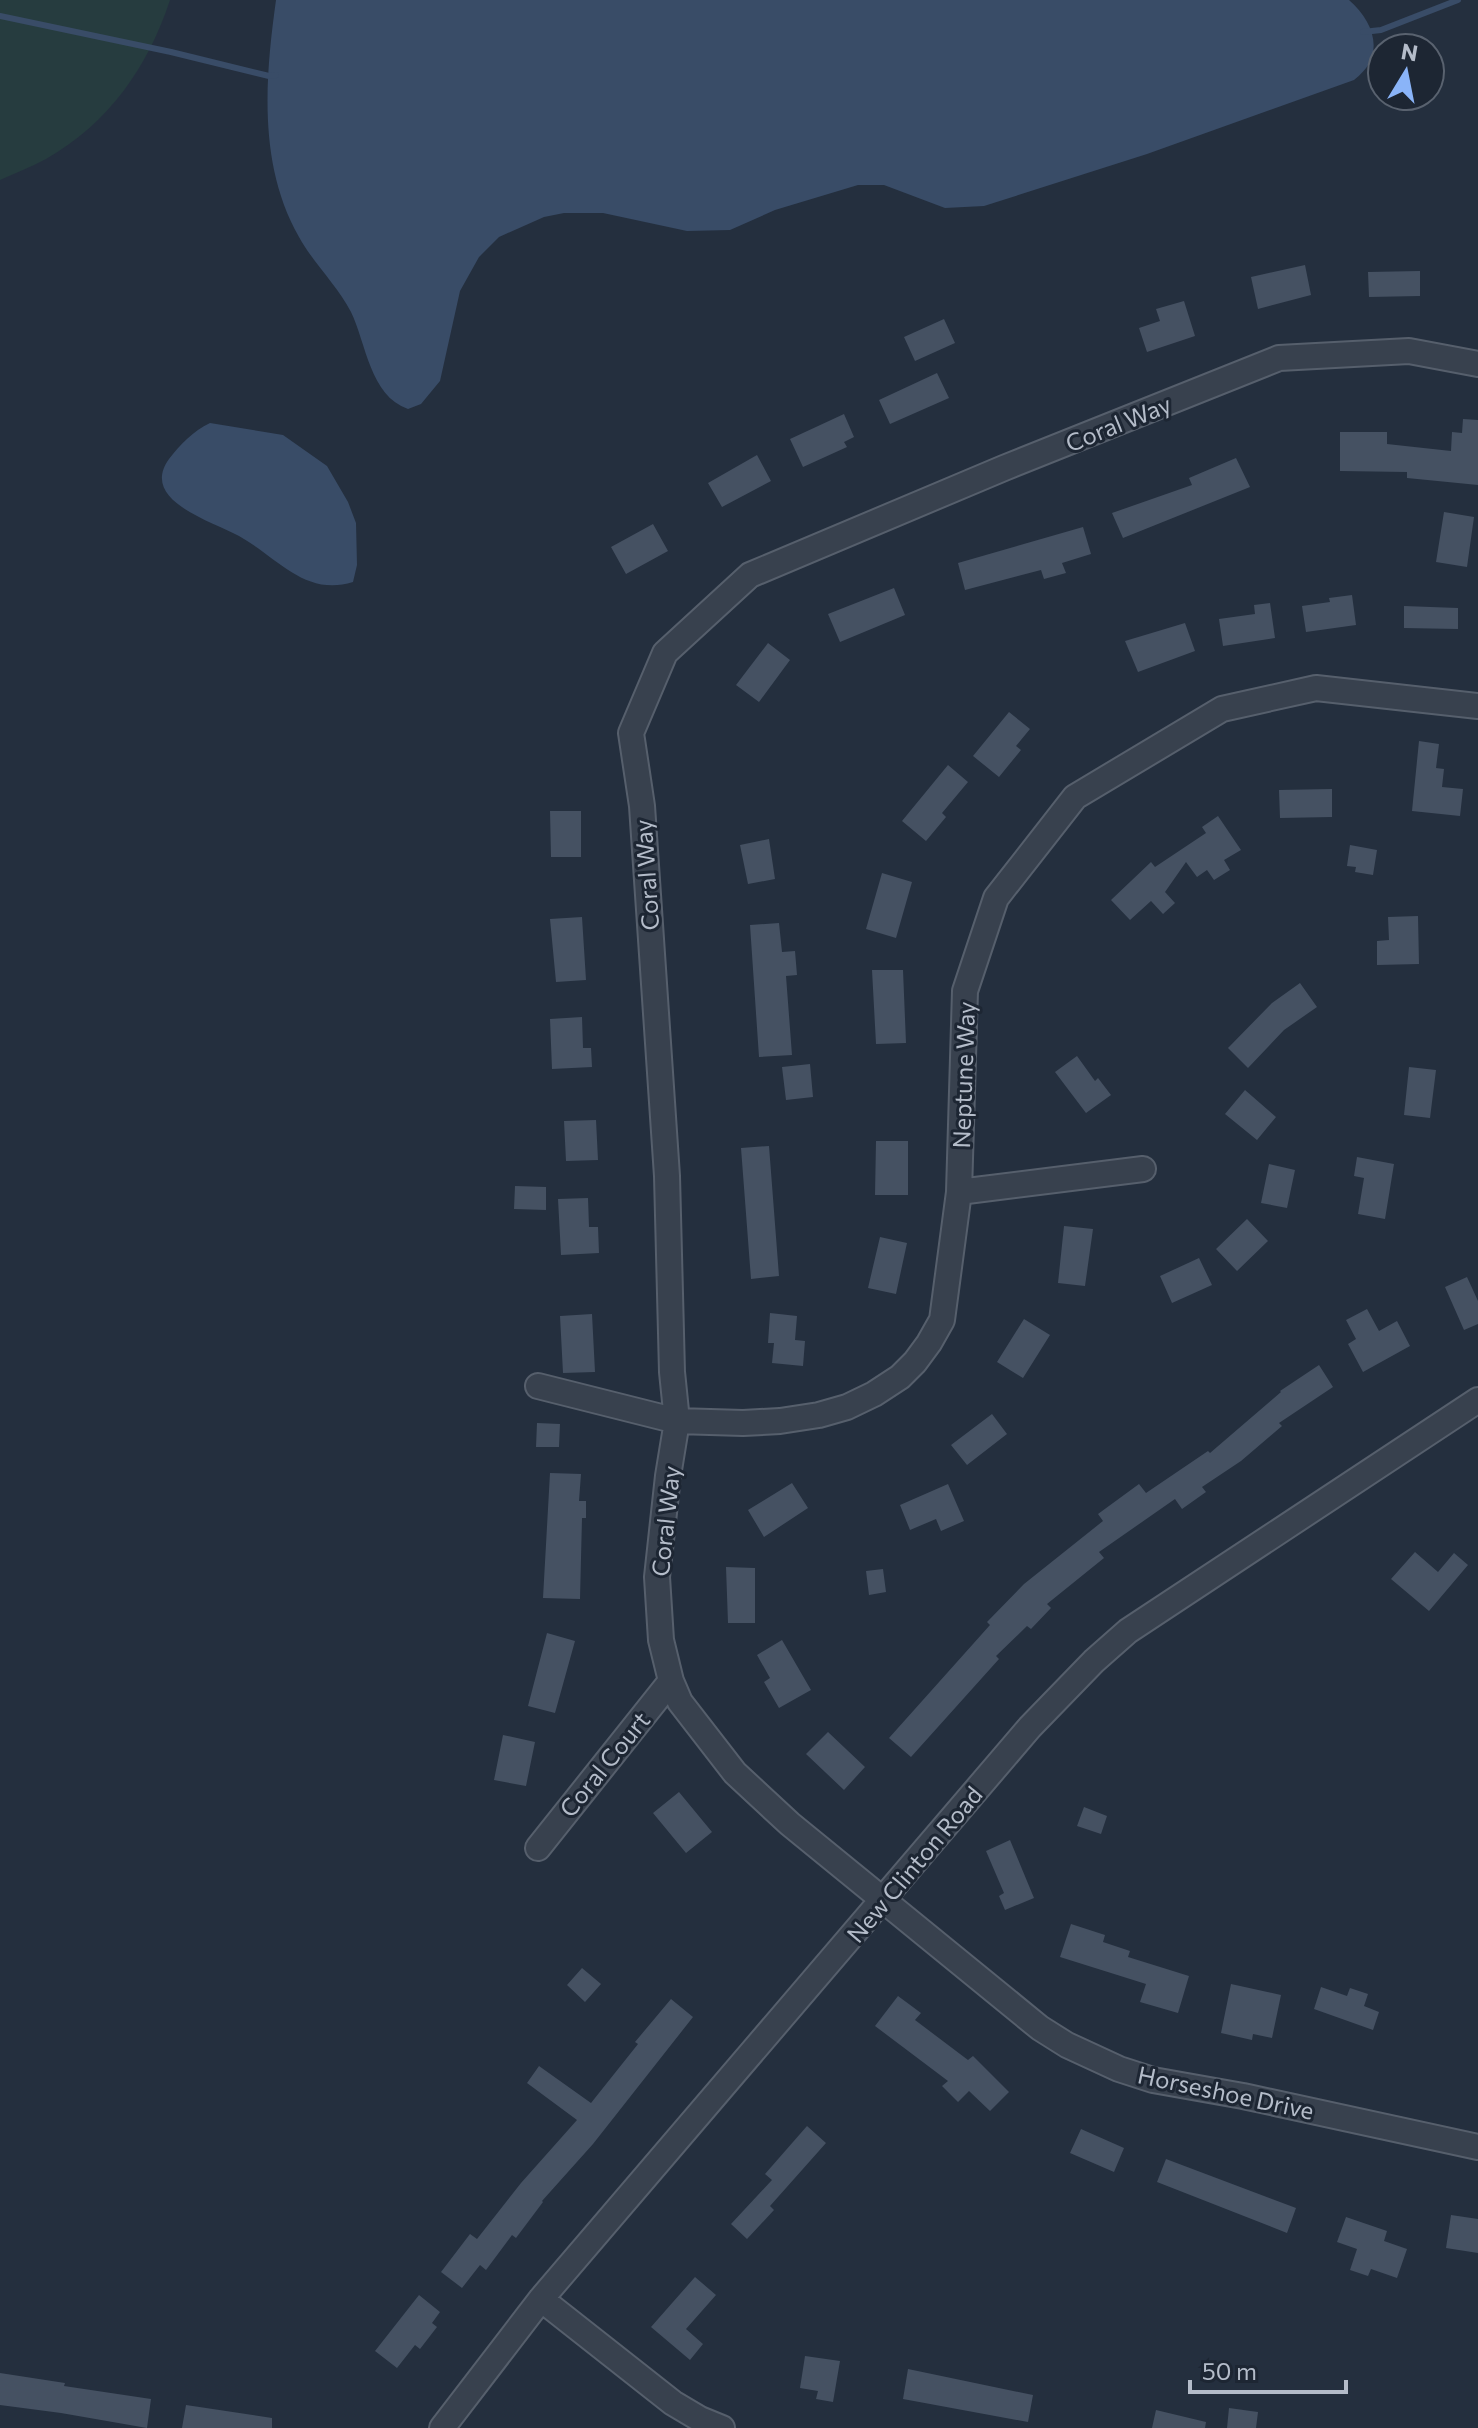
<svg xmlns="http://www.w3.org/2000/svg" width="1478" height="2428" font-family="Commissioner,sans-serif">
<style>
.green{fill:#263c3f}
.water{fill:#394c67}
.lines{fill:none;stroke-linecap:round;stroke-linejoin:round}
.stream{stroke:#394c67;stroke-width:6}
.building{fill:#455162}
.minor-casing{stroke:#565f6c;stroke-width:28}
.minor{stroke:#38414e;stroke-width:24}
.labels{text-anchor:middle;dominant-baseline:central;stroke-width:6;stroke-linejoin:round;paint-order:stroke}
.street-label{font-size:24px;fill:#b4bcc9;stroke:#1d2633}
</style>
<rect width="100%" height="100%" fill="#242f3e"/>
<path class="green" d="M0,0h170c-22,67 -61,123 -124,159 -15,8 -31,14 -46,21z"/>
<path class="water" d="M276,0h1073c26,23 37,56 5,80l-207,74 -163,52 -39,2 -61,-23h-26l-83,25 -45,20 -43,1 -84,-18h-39l-20,4 -45,20 -20,20 -19,34 -20,90 -19,23 -13,5c-38,-13 -42,-66 -57,-97 -14,-27 -37,-48 -52,-75 -41,-72 -34,-158 -23,-237z
M210,423l73,12 44,31 21,36 8,21 1,42 -4,17c-48,15 -76,-25 -114,-46 -27,-15 -100,-35 -70,-77 11,-14 24,-28 41,-36z"/>
<g class="lines">
<path class="stream" d="M0,16l171,36 98,24 7,-1
M1363,32l18,-2 77,-30"/>
</g>
<path class="building" d="M1305,265l6,30 -53,14 -7,-32z
M1420,271v25l-51,1 -1,-25z
M1184,301l11,35 -48,16 -8,-24 21,-7 -4,-12z
M944,319l11,24 -40,18 -11,-24z
M937,373l12,25 -59,26 -11,-24z
M844,414l10,23 -10,5 3,5 -44,20 -13,-28z
M1463,419l15,1v65l-71,-7v-6l-67,-1v-39h47v12l64,7 1,-19 10,1z
M757,455l14,26 -49,26 -14,-24z
M1236,458l14,29 -127,51 -11,-25 80,-28 -3,-7z
M1444,512l30,5 -7,50 -31,-5z
M653,524l15,27 -42,23 -15,-27z
M1083,527l8,27 -29,9 4,10 -22,6 -3,-9 -76,20 -7,-27z
M894,588l11,27 -65,27 -12,-28z
M1352,595l4,30 -50,7 -4,-26 28,-4 -1,-4z
M1270,603l5,35 -52,8 -4,-27 36,-5 -1,-9z
M1404,606l54,2v21l-54,-1z
M1185,623l10,28 -57,21 -13,-31z
M768,643l22,17 -31,42 -23,-17z
M1009,712l21,17 -14,17 5,4 -22,27 -26,-21z
M1419,741l20,3 -3,24 8,1 -2,18 21,2 -3,27 -48,-5z
M948,765l20,17 -26,31 4,4 -20,24 -24,-20z
M1332,789v28l-52,1 -1,-28z
M550,811h31v46h-30z
M1218,816l23,34 -17,10 6,10 -16,10 -7,-10 -10,7 -11,-15 -21,30 10,11 -12,11 -12,-13 -21,19 -19,-20 40,-38 4,5 51,-34 -4,-6z
M769,839l6,40 -27,5 -8,-39z
M1350,845l27,5 -4,25 -18,-3 1,-5 -9,-1z
M882,873l30,9 -16,56 -30,-9z
M1418,916l1,48 -42,1v-24l12,-1 -1,-23z
M582,917l4,63 -30,2 -6,-63z
M779,923l3,29 13,-1 2,24 -11,1 6,79 -33,2 -9,-132z
M872,970h31l3,73 -30,1z
M1300,983l17,24 -33,23 -36,38 -20,-20 44,-45z
M582,1017l1,31h8l1,19 -40,2 -2,-50z
M1077,1056l18,25 3,-3 13,17 -25,18 -31,-41z
M810,1064l3,33 -27,3 -4,-33z
M1409,1067l27,3 -6,48 -26,-3z
M1245,1090l31,27 -19,23 -32,-26z
M596,1120l2,40 -32,1 -2,-40z
M876,1141h32v54h-33z
M769,1146l10,130 -28,3 -10,-131z
M1357,1157l37,7 -9,55 -27,-5 6,-36 -10,-2z
M1269,1164l26,6 -8,38 -26,-5z
M515,1186l31,1v23l-32,-1z
M588,1198l1,29h9l1,26 -38,2 -3,-56z
M1247,1219l21,22 -31,30 -21,-22z
M1064,1226l29,3 -8,57 -27,-3z
M880,1237l27,6 -11,51 -28,-6z
M1199,1258l13,27 -40,18 -12,-27z
M1467,1277l11,24v23l-14,6 -19,-43z
M1367,1309l12,22 18,-10 13,25 -47,26 -15,-28 8,-5 -10,-19z
M770,1313l27,3 -2,24 10,1 -2,25 -31,-3 2,-20h-6z
M592,1314l3,58 -32,1 -3,-57z
M1024,1319l26,16 -27,43 -26,-16z
M1319,1365l14,22 -54,36 3,3 -41,35 -39,26 4,5 -24,17 -7,-10 -76,53 5,6 -57,46 4,4 -20,21 -4,-3 -31,30 3,3 -88,98 -22,-19 101,-113 -3,-3 37,-38 79,-63 -5,-7 41,-30 7,9 62,-42 2,2 71,-61 -1,-1z
M992,1414l15,20 -40,31 -16,-20z
M537,1423l23,1 -1,23h-23z
M550,1473l31,1 -2,27h7v17h-4l-2,81 -37,-1z
M792,1483l16,25 -44,29 -16,-27z
M948,1484l16,37 -23,10 -5,-12 -26,11 -10,-25z
M1415,1552l23,20 16,-19 14,12 -39,46 -38,-32z
M726,1567l29,1v55h-27z
M883,1569l3,23 -17,3 -3,-24z
M547,1633l28,8 -20,72 -27,-7z
M782,1640l29,50 -32,18 -15,-26 6,-4 -13,-23z
M828,1732l37,35 -21,23 -38,-36z
M503,1735l32,7 -9,44 -32,-6z
M679,1792l33,40 -26,21 -33,-40z
M1084,1807l23,9 -6,18 -24,-8z
M1010,1840l24,58 -29,12 -6,-14 5,-3 -18,-42z
M1071,1924l34,11 -2,7 27,9 -2,6 61,19 -11,37 -38,-11 6,-18 -86,-27z
M582,1968l19,16 -16,18 -18,-17z
M1231,1984l50,11 -9,43 -19,-4 -1,6 -31,-7z
M1321,1987l26,9 3,-8 18,6 -4,12 15,6 -6,18 -59,-21z
M898,1996l23,17 -6,7 53,40 5,-4 36,36 -19,19 -21,-20 -11,11 -16,-16 6,-5 -73,-55z
M671,1999l22,18 -100,127 -51,57 1,1 -27,36 -4,-3 -26,35 -6,-5 -18,23 -21,-16 29,-38 7,5 44,-56 56,-63 -50,-37 12,-17 52,37 47,-59 -3,-2z
M807,2126l19,17 -56,63 4,4 -27,29 -16,-15 41,-44 -7,-6z
M1081,2129l43,19 -10,24 -44,-19z
M1166,2159l130,49 -9,25 -130,-51z
M1451,2215l27,4v34l-32,-5z
M1346,2217l41,14 -3,10 23,8 -10,29 -26,-9 -3,7 -18,-6 7,-21 -20,-7z
M695,2277l21,18 -30,34 17,15 -13,16 -39,-33z
M419,2295l21,17 -8,11 5,4 -17,22 -5,-4 -18,23 -22,-17z
M805,2356l35,5 -7,41 -17,-3 2,-8 -18,-3z
M908,2369l125,26 -5,27 -125,-23z
M0,2373l65,10 -1,3 87,13 -4,29 -86,-15 -61,-8z
M186,2405l86,13v10h-90z
M1229,2408l29,4 -2,16h-29z
M1156,2410l50,12 -1,6h-53z"/>
<g class="lines">
<defs>
<path id="minor" d="M1478,364l-69,-13 -130,7 -275,110 -254,107 -85,78 -34,80 11,73 25,370 5,196 5,49 -9,55 -11,101 4,63 10,41 9,21 55,71 55,51 250,204 27,17 52,24 34,11 90,16 235,51
M959,1192l184,-23
M538,1386l139,35 66,2 37,-2 39,-6 28,-8 27,-13 26,-17 15,-15 14,-19 13,-23 17,-128 6,-201 31,-93 79,-101 147,-88 94,-21 162,18
M538,1848l133,-167
M541,2299l132,104 27,16 22,9
M442,2428l99,-129 489,-572 64,-66 34,-30 350,-231"/>
</defs>
<use href="#minor" class="minor-casing"/>
<use href="#minor" class="minor"/>
</g>
<g class="labels">
<g class="street-label">
<text transform="translate(1118 423) rotate(-22)">Coral Way</text>
<text transform="translate(646 875) rotate(-94)">Coral Way</text>
<text transform="translate(963 1075) rotate(-88)">Neptune Way</text>
<text transform="translate(665 1521) rotate(-84)">Coral Way</text>
<text transform="translate(604 1764) rotate(-51)">Coral Court</text>
<text transform="translate(914 1864) rotate(-50)">New Clinton Road</text>
<text transform="translate(1226 2092) rotate(12)">Horseshoe Drive</text>
</g>
</g>
<g transform="translate(1406 72) rotate(10)"><circle r="38" fill="#1d2633" stroke="#59626f" stroke-width="2"/>
<path d="M0-6L14 30L0 20L-14 30Z" fill="#8ab4f8"/>
<text y="-12" font-size="22" font-weight="bold" text-anchor="middle" fill="#b4bcc9">N</text>
</g>
<path d="M1190 2380v12h156v-12" fill="none" stroke="#b4bcc9" stroke-width="4"/>
<text x="1202" y="2380" font-size="24" fill="#b4bcc9" stroke="#1d2633" stroke-width="6" paint-order="stroke">50 m</text>
</svg>
